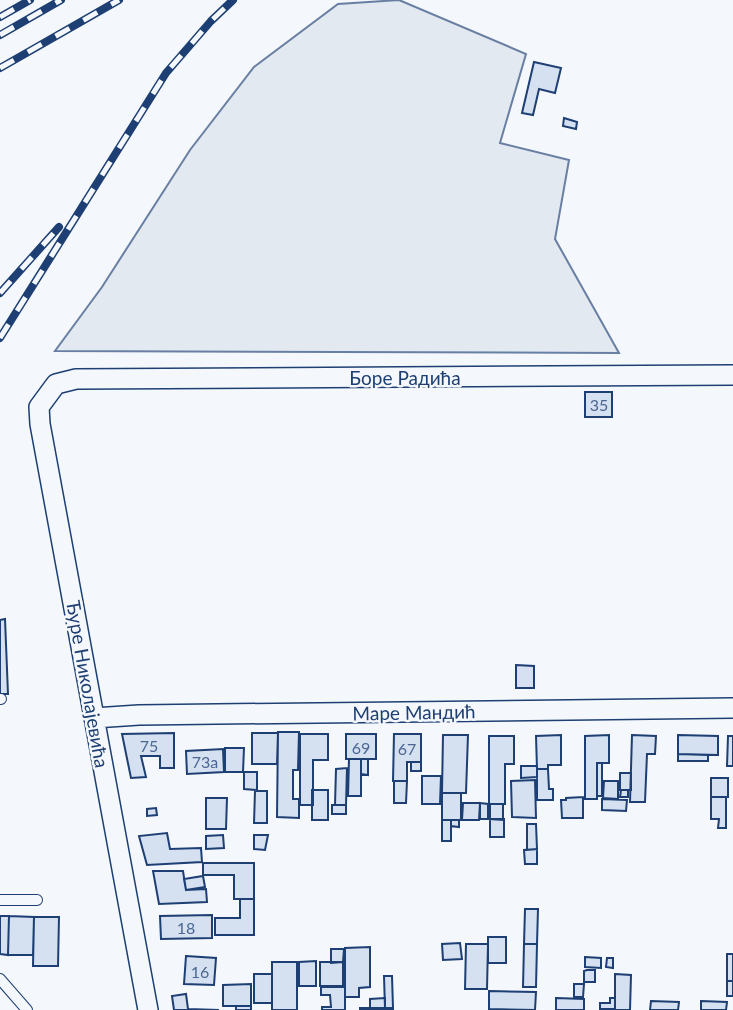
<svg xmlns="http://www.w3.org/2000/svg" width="733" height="1010" font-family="Lato,sans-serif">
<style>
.green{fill:#e3e9f0;stroke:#687fa3;stroke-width:2}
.building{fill:#d5e0f0;stroke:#1d3f73;stroke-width:2}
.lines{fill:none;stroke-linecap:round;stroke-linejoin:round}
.lane-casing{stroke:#1d3f73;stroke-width:12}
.street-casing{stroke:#1d3f73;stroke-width:22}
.lane{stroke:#f4f7fb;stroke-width:10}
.street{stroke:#f4f7fb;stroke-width:19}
.rail-casing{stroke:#1d3f73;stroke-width:8}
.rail{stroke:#f4f7fb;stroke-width:5;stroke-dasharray:16;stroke-linecap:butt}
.labels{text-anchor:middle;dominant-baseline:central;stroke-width:5;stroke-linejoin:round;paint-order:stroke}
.number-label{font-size:16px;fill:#4b6792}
.street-label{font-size:19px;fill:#1d3f73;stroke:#f4f7fb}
</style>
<rect width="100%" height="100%" fill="#f4f7fb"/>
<path class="green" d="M399,0l127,54 -26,89 69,17 -14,79 64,114 -564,-2 47,-64 88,-137 64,-83 84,-63z"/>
<path class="building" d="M534,62l27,6 -6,25 -16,-4 -6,26 -11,-2z
M564,118l13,4 -1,7 -13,-3z
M585,392h27v25h-27z
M5,619l3,75h-8v-74z
M516,665l18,1v22h-18z
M278,732h21l-1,38h-5v29h6v19l-22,-1z
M174,733v35h-14v-12h-19l5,21 -15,1 -9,-44z
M252,733h26l-1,31h-25z
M300,734h28v26h-15v45h-13z
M346,734h30v25h-30z
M394,734h27v28h-14v19h-14z
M443,735h25l-2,58h-24z
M561,735v30h-13v4h-11l-1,-33z
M609,735v28h-12v36h-12v-63z
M632,735l24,1 -1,18h-8l-2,48h-15z
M678,735l40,1v19l-40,-1z
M489,736h25v28h-9v40h-16z
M728,736h5v30h-6z
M225,748h19l-1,24h-18z
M223,749l1,23 -37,2 -1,-23z
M678,754l30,1v6h-30z
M349,759h12v37h-13z
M361,759h7v16l-7,-1z
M411,762h10v9h-10z
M597,763h5v33h-5z
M521,766h16v11l-16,1z
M347,768l-1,37h-11l1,-36z
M537,769h11l1,20h4v11h-16z
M244,772h13v18l-13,-1z
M620,773h11v17h-11z
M422,776h19l-1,28h-18z
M711,778h17v19h-17z
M535,780l1,38 -24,-1 -1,-36z
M394,781h13l-1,22h-12z
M604,781h14v18l-15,-1z
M312,790h16v30h-16z
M621,790h7v7h-8z
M255,791h12v32h-13z
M442,793h19v27h-19z
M583,797v21h-21l-1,-18h5v-2z
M711,797h15v31h-8l1,-9h-8z
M206,798h21l-1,31h-20z
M602,799l25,1 -1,11 -24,-1z
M463,803h17l-1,17h-17z
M480,803l8,1v15h-8z
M490,804h13v16l-13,-1z
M332,805h14v9h-14z
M156,808l1,7 -10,1v-7z
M490,819h14v18h-14z
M442,820h9v21h-9z
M451,820h8v7l-8,-1z
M527,824h9l1,25 -10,1z
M167,833l3,16 31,-1 1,14 -55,3 -8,-29z
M223,835l1,13 -18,1v-13z
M254,835h14l-3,15 -11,-1z
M537,849v15h-12l-1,-14z
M203,863h51v36h-20v-24h-31z
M153,871h30l3,19 20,-1 1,13 -48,2z
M203,876l2,11 -19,3 -2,-11z
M240,899h14v36h-39v-17h25z
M525,909h13l-1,35h-13z
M212,915v23l-51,1 -1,-23z
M0,916h9l-1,39 -8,-1z
M9,916l25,1 -1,38h-25z
M34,917h25l-1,49h-25z
M488,937h18v26h-18z
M460,943l2,16 -19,1 -1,-16z
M466,944h22l-1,45h-22z
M524,944h13l-1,43h-13z
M370,947v40l-11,1v9h-14v-49z
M331,949h13l-1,13 -12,1z
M727,954h6v27h-6z
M186,956l30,2 -2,27 -30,-1z
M585,957l16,1v10l-16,-1z
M607,958h6v10l-7,-1z
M316,961v25h-17v-24z
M272,962h25v48h-25z
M320,962h23v24h-23z
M587,970h8v12h-11v-11z
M254,974h18v29h-18z
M615,974l16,1 -1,35h-30l15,-1z
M384,976h8l1,32h-8z
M727,981h6v15h-6z
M251,984v22h-28v-21z
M574,984h10l-1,13h-9z
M321,987h24v23h-23v-3h9l-1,-12h-9z
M489,991l47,1 -1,18 -46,-1z
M186,994l2,15 31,1h-45l-2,-14z
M385,998v10h-15v-9z
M556,998l28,1v11h-28z
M610,998h5v11h-15v-6h10z
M651,1001l28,1 -1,8h-28z
M701,1001l26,1 -1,8h-25z
M236,1006h15v4h-15z
M360,1008h33v2h-33z"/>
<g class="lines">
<defs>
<path id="lane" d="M0,699h1
M0,900h37
M0,979l27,31"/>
<path id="street" d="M94,718l45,-3 594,-7
M148,1010l-108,-586 -1,-17 17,-23 20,-5 657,-4"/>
</defs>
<use href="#lane" class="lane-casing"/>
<use href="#street" class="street-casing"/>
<use href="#lane" class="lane"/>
<use href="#street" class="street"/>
<defs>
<path id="rail" d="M0,17l30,-17
M0,35l61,-35
M0,68l119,-68
M0,293l59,-66
M0,338l166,-265 45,-52 22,-21"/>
</defs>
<use href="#rail" class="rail-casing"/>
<use href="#rail" class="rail"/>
</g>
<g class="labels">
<g class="number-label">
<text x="599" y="404">35</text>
<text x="149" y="745">75</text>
<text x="361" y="747">69</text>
<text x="407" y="748">67</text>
<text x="205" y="761">73a</text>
<text x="186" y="927">18</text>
<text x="200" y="971">16</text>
</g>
<g class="street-label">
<text x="405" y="377">Боре Радића</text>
<text transform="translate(88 684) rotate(80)">Ђуре Николајевића</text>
<text transform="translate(414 712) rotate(-1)">Маре Мандић</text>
</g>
</g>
</svg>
